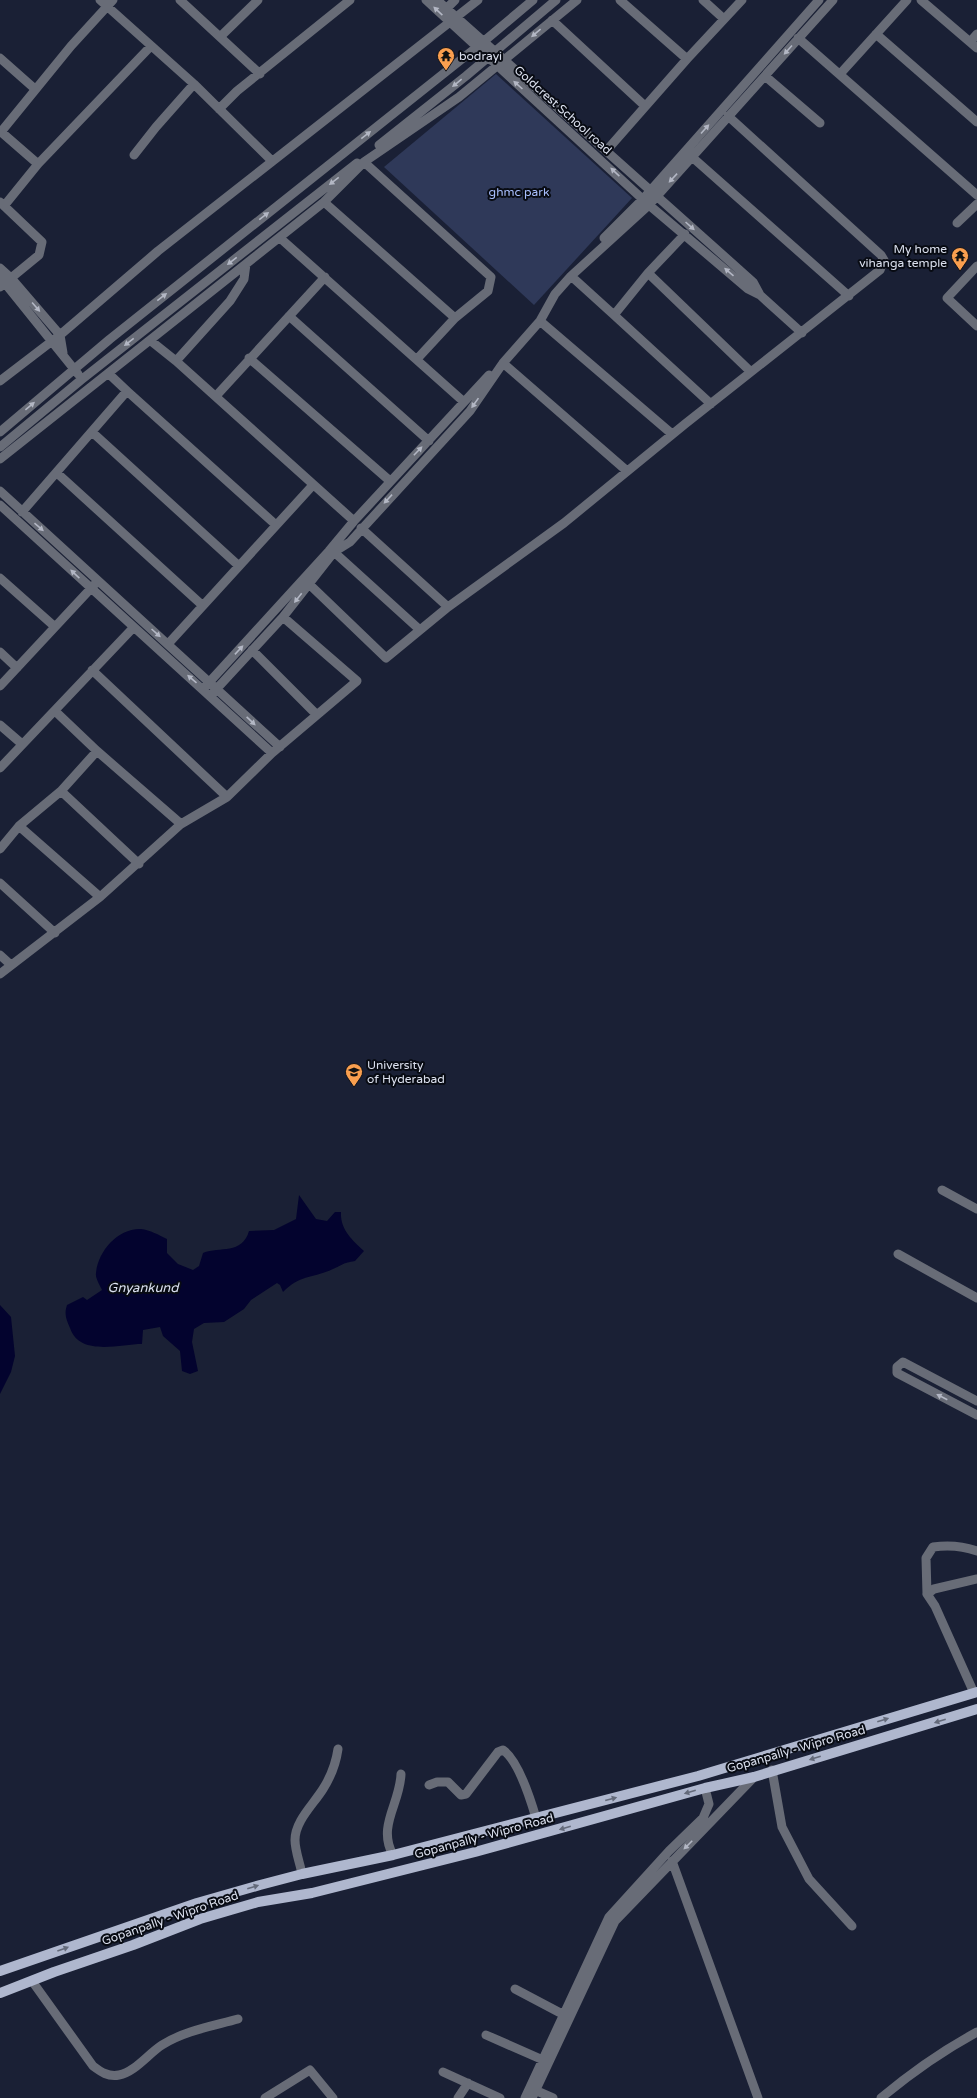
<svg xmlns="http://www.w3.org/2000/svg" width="977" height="2098" font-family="'Varela Round',sans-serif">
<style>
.green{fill:#2f3959}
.water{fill:#03032e}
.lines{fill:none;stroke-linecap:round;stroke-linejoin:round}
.minor{stroke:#686c77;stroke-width:9}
.major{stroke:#afb7ce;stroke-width:10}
.oneway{fill:#b3b7c4}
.oneway2{fill:#646a7a}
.labels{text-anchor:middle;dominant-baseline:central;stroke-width:4;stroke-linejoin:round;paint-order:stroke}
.poi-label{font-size:12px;fill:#dbe0ee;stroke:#080b13;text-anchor:start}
.street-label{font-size:12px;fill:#dbe0ee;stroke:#080b13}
.park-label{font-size:12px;fill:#a8befd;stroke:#080b13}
.water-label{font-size:13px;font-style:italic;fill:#dae0f0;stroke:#080b13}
</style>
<rect width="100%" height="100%" fill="#1a2035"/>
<path class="green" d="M496,74l136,124 -98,107 -150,-138z"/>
<path class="water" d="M299,1195l17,24 11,2 8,-9h6c-1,17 11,28 23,39l-9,10c-13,2 -12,4 -22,8 -22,10 -32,5 -50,23l-3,-7 -3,-2 -26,17 -7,9 -20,13 -20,1 -10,6 -2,13 6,29 -8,3 -8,-3 -2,-20 -17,-15 -3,-9 -17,3 -1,14c-22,0 -62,13 -72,-16 -4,-9 -6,-14 -3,-23l16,-8 4,3 15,-10c-2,-5 -7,-12 -6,-17 2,-22 22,-45 45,-44 9,1 18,6 26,10v14l11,11 15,6 6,-4 4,-13c17,-7 39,2 46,-22l25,-1 22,-11z
M0,1305l11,12 4,39 -4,16 -11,22z"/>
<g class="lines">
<path class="minor" d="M100,0l94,84 78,77
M180,0l80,74
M426,0l223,205 99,84 12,6 42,38
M437,0l316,282 7,13
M620,0l67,59
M703,0l21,19
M921,0l56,48
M447,8l8,-8
M552,20l93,86
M876,34l101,88
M221,36l37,-36
M798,38l179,157
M483,42l50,-42
M970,42l7,-8
M0,58l35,31
M840,74l67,-74
M765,76l55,47
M219,109l18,-18 113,-91
M0,131l38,33
M1,132l70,-86 42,-46
M379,145l87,-69 90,-76
M607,150l80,-91 55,-59
M134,155l22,-28 38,-43
M692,157l157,139
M364,162l127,115 -3,14 -33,27 -38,41
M0,202l42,40 -3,13 -39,32
M324,202l131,116
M4,206l34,-42 113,-118
M957,223l20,-19
M685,234l-37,39 -34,42 97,89
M280,238l184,164
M604,238l39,-39 176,-199
M977,266l-30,32 30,28
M0,268l11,10 49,57 3,18
M648,273l103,99
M571,276l43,39
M0,277l78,97
M289,316l140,125
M540,321l132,113
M151,341l25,20 178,160
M249,358l141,123
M176,361l54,-60 14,-22 2,-15
M503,363l124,108
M109,374l18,17
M0,381l60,-46 98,-84 320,-251
M216,396l109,-119
M0,432l110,-93 367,-292
M92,432l147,134
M0,447l81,-67 276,-217
M0,459l324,-257 40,-40 95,-65 118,-97
M57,473l145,132
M0,491l280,256
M0,505l272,248
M22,512l105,-121 149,134
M361,528l87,79
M334,552l86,78
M0,578l54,48
M309,584l77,74 62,-51 116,-84 121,-99 195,-154 4,-10 -3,-5 -153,-139
M168,644l145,-159
M252,650l64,64
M0,652l17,16
M92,670l135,127
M0,686l95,-102
M203,689l126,-138 25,-30 135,-146
M210,696l73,-79 51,-65 16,-10 120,-131 33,-48 37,-42 15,-27 16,-18 78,-71 184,-205
M55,711l42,40 84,73
M0,725l22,19
M0,768l133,-140
M61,791l78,73
M19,826l81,71
M0,849l19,-23 42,-35 36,-40
M0,883l55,50
M0,955l11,10
M0,974l100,-77 81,-73 46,-27 45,-44 85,-72 -74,-64
M942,1190l35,19
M898,1254l79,44
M977,1401l-74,-39 -6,5v6l80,42
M927,1594l-1,-36 7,-11c15,-2 30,-1 44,4
M974,1693l-39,-87 -8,-12 7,-5 43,-10
M772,1770l10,57 27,52 43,47
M429,1785l8,-3h11l13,13 5,-1 32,-42 5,-2c15,10 28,51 33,68
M393,1855c-16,-29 7,-51 8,-81
M672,1861l86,237
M302,1874c-2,-11 -7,-23 -7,-34 0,-19 18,-35 28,-51 7,-11 13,-26 15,-40
M32,1981l61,85c8,6 15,11 26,9 16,-3 29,-21 43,-30 22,-14 51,-19 76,-26
M515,1989l53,28
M486,2035l57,25
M443,2072l57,26
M530,2088l23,10
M265,2098l45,-28 23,28
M458,2098l10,-15
M525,2098l84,-181 60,-66 34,-33 6,-14 -4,-16
M532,2098l83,-177 139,-144
M881,2098c31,-26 61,-47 96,-66"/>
<path class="major" d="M0,1971l197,-68 63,-18 42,-11 91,-19 305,-79 279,-84
M0,1993l54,-21 79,-27 67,-26 58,-17 54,-9 163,-41 230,-64 49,-11 223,-68"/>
</g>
<defs><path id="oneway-solid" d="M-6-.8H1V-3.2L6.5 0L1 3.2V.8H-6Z"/></defs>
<g class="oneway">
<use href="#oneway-solid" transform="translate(438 11) rotate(-137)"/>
<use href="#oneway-solid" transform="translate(536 33) rotate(140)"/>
<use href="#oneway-solid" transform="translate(788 50) rotate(132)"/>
<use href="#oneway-solid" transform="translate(457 83) rotate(141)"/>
<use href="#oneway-solid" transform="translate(518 85) rotate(-138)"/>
<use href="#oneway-solid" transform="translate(705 129) rotate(-48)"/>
<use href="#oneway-solid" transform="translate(366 135) rotate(-38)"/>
<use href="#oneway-solid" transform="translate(615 172) rotate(-137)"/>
<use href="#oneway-solid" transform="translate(673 178) rotate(133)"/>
<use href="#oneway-solid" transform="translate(334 181) rotate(142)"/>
<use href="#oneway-solid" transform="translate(264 216) rotate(-38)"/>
<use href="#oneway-solid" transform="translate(690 226) rotate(42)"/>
<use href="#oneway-solid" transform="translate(232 261) rotate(142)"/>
<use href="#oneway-solid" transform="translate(729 272) rotate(-139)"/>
<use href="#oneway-solid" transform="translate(162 297) rotate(-38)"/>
<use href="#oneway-solid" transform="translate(36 307) rotate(49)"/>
<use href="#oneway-solid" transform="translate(129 342) rotate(142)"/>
<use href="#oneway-solid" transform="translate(475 403) rotate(125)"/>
<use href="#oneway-solid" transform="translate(30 406) rotate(-40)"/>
<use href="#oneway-solid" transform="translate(418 451) rotate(-46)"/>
<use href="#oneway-solid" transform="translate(388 499) rotate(133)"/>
<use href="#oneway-solid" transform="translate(39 527) rotate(41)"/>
<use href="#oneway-solid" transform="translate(75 574) rotate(-137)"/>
<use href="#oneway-solid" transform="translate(298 598) rotate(128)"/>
<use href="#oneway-solid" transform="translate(156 633) rotate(42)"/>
<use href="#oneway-solid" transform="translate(239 650) rotate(-47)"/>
<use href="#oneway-solid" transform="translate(192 679) rotate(-139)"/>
<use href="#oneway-solid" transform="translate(251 721) rotate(43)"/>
<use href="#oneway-solid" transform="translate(942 1397) rotate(-153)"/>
<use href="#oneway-solid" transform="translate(688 1845) rotate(135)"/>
</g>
<g class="oneway2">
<use href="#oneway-solid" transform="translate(883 1720) rotate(-17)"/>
<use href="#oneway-solid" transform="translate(940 1721) rotate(163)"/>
<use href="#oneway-solid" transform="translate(815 1758) rotate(163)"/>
<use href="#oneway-solid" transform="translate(690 1792) rotate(164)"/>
<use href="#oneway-solid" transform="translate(611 1799) rotate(-15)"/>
<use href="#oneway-solid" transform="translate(565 1828) rotate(164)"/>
<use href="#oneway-solid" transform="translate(253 1887) rotate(-17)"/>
<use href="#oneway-solid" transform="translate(63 1949) rotate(-20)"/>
</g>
<defs>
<symbol id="temple-pin" viewBox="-11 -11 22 30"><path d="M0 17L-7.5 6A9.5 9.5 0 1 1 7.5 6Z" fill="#fa9f4f" stroke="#080b13"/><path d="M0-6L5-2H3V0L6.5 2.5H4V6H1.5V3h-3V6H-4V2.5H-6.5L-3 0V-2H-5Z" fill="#111"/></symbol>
<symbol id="university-pin" viewBox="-11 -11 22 30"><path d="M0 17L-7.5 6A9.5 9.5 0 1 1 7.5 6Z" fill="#fa9f4f" stroke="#080b13"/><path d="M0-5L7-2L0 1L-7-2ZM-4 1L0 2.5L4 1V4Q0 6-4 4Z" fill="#111"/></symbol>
</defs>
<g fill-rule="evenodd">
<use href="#temple-pin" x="436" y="46" width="20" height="27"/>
<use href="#temple-pin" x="950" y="246" width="20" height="27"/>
<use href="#university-pin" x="344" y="1062" width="20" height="27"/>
</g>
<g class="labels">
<g class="poi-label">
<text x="459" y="56">bodrayi</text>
<text x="947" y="249" text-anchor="end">My home<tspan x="947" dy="14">vihanga temple</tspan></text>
<text x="367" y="1065">University<tspan x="367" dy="14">of Hyderabad</tspan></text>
</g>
<g class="street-label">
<text transform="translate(563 110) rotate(42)">Goldcrest School road</text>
<text transform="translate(796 1749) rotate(-16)">Gopanpally - Wipro Road</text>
<text transform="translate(484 1836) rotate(-15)">Gopanpally - Wipro Road</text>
<text transform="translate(170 1918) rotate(-19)">Gopanpally - Wipro Road</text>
</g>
<g class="park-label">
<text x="519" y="192">ghmc park</text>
</g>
<g class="water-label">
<text x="143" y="1288">Gnyankund</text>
</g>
</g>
</svg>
